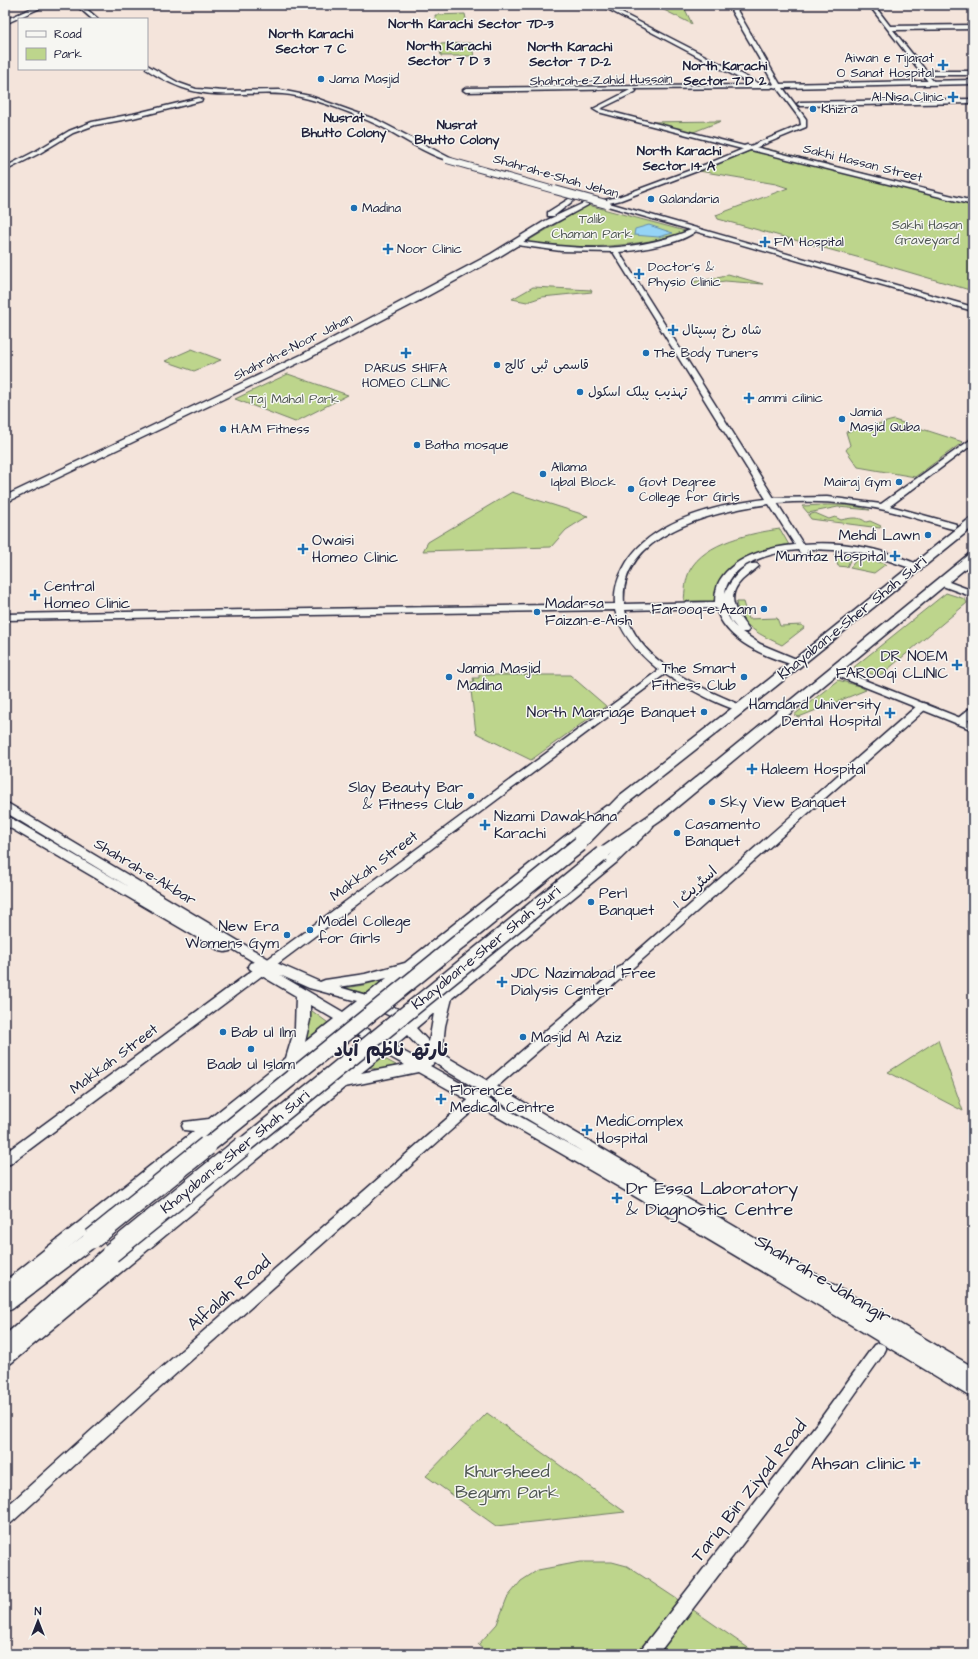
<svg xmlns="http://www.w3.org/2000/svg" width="978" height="1659" font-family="'Architects Daughter','Playpen Sans Arabic',sans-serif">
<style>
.green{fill:#bdd58c;stroke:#707c64}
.water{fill:#95d4f6;stroke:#678dab}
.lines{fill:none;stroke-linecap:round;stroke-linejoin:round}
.tertiary-casing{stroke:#22223b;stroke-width:3}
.secondary-casing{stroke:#22223b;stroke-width:3}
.primary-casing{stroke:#22223b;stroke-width:3}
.tertiary{fill:#f6f6f2;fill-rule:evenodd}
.secondary{fill:#f6f6f2;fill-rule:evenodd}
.primary{fill:#f6f6f2;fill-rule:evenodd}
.secondary-bridge-far1-casing{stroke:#22223b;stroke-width:8;stroke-linecap:butt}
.secondary-bridge-casing{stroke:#22223b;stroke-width:10;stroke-linecap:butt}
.primary-bridge-far1-casing{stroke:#22223b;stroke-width:18;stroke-linecap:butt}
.primary-bridge-casing{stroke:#22223b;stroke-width:22;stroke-linecap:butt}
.secondary-bridge-far1{stroke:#f6f6f2;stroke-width:6}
.secondary-bridge{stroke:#f6f6f2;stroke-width:8}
.primary-bridge-far1{stroke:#f6f6f2;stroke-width:15}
.primary-bridge{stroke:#f6f6f2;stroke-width:19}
.poi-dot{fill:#1f6fb2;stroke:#f6f6f2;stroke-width:1.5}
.labels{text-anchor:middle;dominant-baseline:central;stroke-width:3;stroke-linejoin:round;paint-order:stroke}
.far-neighbourhood-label{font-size:13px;font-weight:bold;fill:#22223b;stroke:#f6f6f2}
.far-poi-label{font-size:13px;fill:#22223b;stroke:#f6f6f2;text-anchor:start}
.far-street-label{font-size:13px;fill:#22223b;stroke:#f6f6f2}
.far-park-label{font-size:13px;fill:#505853;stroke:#f6f6f2}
.poi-label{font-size:15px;fill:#22223b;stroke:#f6f6f2;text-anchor:start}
.street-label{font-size:15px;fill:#22223b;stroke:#f6f6f2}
.near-poi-label{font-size:18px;fill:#22223b;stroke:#f6f6f2;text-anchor:start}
.near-street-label{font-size:18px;fill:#22223b;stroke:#f6f6f2}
.near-park-label{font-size:18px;fill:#505853;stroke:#f6f6f2}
.district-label{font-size:19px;font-weight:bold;fill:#22223b;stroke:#f6f6f2}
</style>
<rect width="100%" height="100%" fill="#f4e4db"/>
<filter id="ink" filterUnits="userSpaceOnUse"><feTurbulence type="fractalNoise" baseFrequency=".025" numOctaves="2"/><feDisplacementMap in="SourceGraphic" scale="8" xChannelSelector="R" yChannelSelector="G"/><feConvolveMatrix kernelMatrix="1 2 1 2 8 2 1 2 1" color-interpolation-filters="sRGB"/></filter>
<g filter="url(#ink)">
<path class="green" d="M684,7l8,17 -32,-16z
M465,14l2,10h-31l-1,-9z
M471,43l3,13h-33l-2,-12z
M721,121l-30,12 -43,-11z
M760,147l213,54v90l-109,-32 -146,-40 -2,-4 72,-27 -12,-4 -77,-13z
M588,205l101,27c-54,15 -108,19 -163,10z
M728,274l35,10 -38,-3 -31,4 -2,-3 30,-5z
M533,287l58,3 1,2 -50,5 -15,5 -15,-3z
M192,349l29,11 -27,11 -29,-10z
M288,374l60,21 -53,27 -60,-23z
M894,420l69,22 -48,35 -57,-10 -12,-17 4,-5 -4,-13z
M512,492l76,24 -22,14 -15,17 -128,4 5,-9z
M802,506c21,-1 48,-3 68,4l-32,-3 -30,6z
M815,513l14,6 6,-2 6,3c9,-2 18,-4 25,2l4,-1 11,5 -1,2 -62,-8 -7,-1 -3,-4z
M780,529l9,16c-17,4 -59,19 -69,34 -5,7 -4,14 -4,22h-32c1,-10 1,-21 6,-31 15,-28 62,-37 90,-41z
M834,554l18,2 -5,11 -9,-1z
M858,557l28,7 -12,9 -24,-5z
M946,593l19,6 2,4 -80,67 -2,4 -8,2 -23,-9z
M736,602h7l5,17 29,-1 3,8 22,-1 2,3 -22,17c-21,-10 -42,-18 -46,-43z
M479,675h91l36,31 -75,54 -55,-27 -6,-51h4l-1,-4h6z
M838,680l21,6 7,4 -67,27 -5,-2z
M387,978l-20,16 -23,-6 20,-3z
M308,1008l23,17 -29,23c6,-14 9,-25 6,-40z
M938,1040l25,71 -75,-39z
M379,1056l17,9c-11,6 -19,5 -31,1z
M487,1413l138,99 -129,14 -70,-50z
M580,1562h32l15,4 59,39 71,49h-268l-11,-9 19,-21 10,-26 14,-17 17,-11z"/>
<path class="water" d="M649,225l24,8 -15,4 -24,-2 1,-6z"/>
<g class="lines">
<defs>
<path id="tertiary" d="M600,5h6l154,79h11l3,2 -3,2 -137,1 2,2 -1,1 -35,17 144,37 3,-1 226,56v4l-226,-56h-5l-144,-37 -5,-3 39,-20 -166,3 -3,-2 3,-2 286,-3z
M869,5h5l16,21 83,-1v4l-80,1 33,41h47v4h-45l7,8 -5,1z
M199,98l3,2 -1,1 -68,17 -38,7 -22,8 -33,20 -35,18v-4l31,-16 33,-20 23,-9 41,-8z
M973,99v4l-173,3 -3,-2 3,-2z
M691,230l5,1c-15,13 -57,19 -77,21l155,246 53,-1 54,7 92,-66v6l-83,62 66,18 1,2 -1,2 -3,1c-23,-6 -45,-14 -68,-19 -36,-8 -72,-10 -108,-7l26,41c35,-3 72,3 104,16 5,2 10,3 14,7l-5,3 -41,-14 -20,-5 -44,-2h-4l1,3 -4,3 -3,-1 -3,-4c-25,2 -69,13 -73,43 4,-10 19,-32 32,-29l2,2c-5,5 -12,9 -17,14 -18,18 -5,34 7,50l-2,2h-5l18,12 41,17 2,2 -2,2 -3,1c-31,-8 -73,-25 -82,-58l-91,2c13,53 73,76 118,96l1,2 -1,2c-12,3 -66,-28 -78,-36l-655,490 -5,1v-12l654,-483c-20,-16 -38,-35 -44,-60l-610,10v-6l610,-10c-1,-13 2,-24 8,-35 24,-49 94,-64 143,-70l-153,-247 -52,-1 -44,-6 -3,-2 3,-2c62,9 114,13 174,-11zM769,504l26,41c-27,2 -65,13 -77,39 -2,6 -3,12 -3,18l-91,2c-6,-71 92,-93 145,-100zM725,608l6,13 6,7c-6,-5 -10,-12 -12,-20z
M923,703l4,1 1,2 -1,2 -326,288 -109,95 -5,2 -5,-2 -1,-3 1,-3 111,-95 326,-286z
M973,708v8l-9,8h-8l-1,-2 1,-2 13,-11z
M479,1093l5,2 1,3 -1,3 -331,293 -142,129 -6,2v-17l138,-124 331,-289z
M879,1343l5,2 2,4 -2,4 -53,75 -173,226h-19l3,-6 179,-230 53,-73z"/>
<path id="secondary" d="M76,5h6l16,14h-6z
M728,5h6l46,79 193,-4v4l-190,4 23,31v8l-90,37 -95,36 -12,3 364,104v4l-369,-106v-5l14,-3 94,-35 89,-37 -1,-6 -23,-31 -7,-2 4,-2z
M147,65l32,18 17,6 28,2 56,-1 30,6 67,24 75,39 -3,2 -11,-4c-20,-8 -37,-20 -56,-30 -27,-13 -57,-25 -86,-31 -18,-4 -37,-2 -55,-2 -40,2 -61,-3 -95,-25z
M572,197l3,2 -1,1 -20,16h-6v-4z
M586,202l2,1v2l-37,20 -54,33 -84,46 -106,55 -302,144v-7l296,-141 190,-101 54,-33z
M941,579l32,12v6l-36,-13 -1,-2z
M834,668l139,55v7l-143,-57 -1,-2z
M5,803l4,1 263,157 48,21 5,-2 40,-6 40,-11 160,-127 41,-30h8l2,3 -2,3 -41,30 -195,157 24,12 7,8 200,-163 34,-33h8l2,3 -2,3 -34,33 -165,136 -7,28 -3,28 531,313v30l-6,-2c-181,-110 -363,-219 -549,-323l-73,15 -334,276 -6,2v-16l370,-302 -31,-21 -333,268 -6,2v-15l189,-150 -10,-1 -2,-4 2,-4 25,-3 77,-61 9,-30 1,-32 -46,-27 -2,-3 2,-3 4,-1 -23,-14 -1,3 -5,1 -5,-1 -215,-126v-9l4,1 120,70 -124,-75zM280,975l29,13 48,13 -14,11zM387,978l-21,17 -27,-8 26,-4zM310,1005l24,14 -29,23 5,-22zM370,1006l22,11 8,10 -16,13 -31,-21zM434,1013l-5,29 -13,-14zM407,1035l19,20 -7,5 -25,-14zM385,1054l20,11 -44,8zM435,1063l15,10 133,79 -153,-86z"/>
<path id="primary" d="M39,5h8l-42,19v-4z
M973,518v9l-198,160 -146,115 -44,45 -5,1 -5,-1 -2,-3 2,-3 44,-45 148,-115 202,-162z
M973,553v9l-308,255 -58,40 -5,1 -5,-1 -2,-3 2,-3 58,-40 314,-257z
M92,1232l6,2 3,5 -3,5 -86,65 -7,2v-17l81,-60z
M111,1246l6,2 3,5 -3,5 -105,93 -7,3v-19l100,-87z"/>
</defs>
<use href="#tertiary" class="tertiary-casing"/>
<use href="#secondary" class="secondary-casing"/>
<use href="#primary" class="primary-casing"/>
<use href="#tertiary" class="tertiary"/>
<use href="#secondary" class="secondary"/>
<use href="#primary" class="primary"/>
<defs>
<path id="secondary-bridge-far1" d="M447,160l111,31"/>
<path id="secondary-bridge" d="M555,190l51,14"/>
<path id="primary-bridge-far1" d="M206,1147l374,-303
M242,1147l360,-293"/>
<path id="primary-bridge" d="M92,1239l115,-93
M111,1253l132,-107"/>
</defs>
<use href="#secondary-bridge-far1" class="secondary-bridge-far1-casing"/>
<use href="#secondary-bridge" class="secondary-bridge-casing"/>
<use href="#primary-bridge-far1" class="primary-bridge-far1-casing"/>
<use href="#primary-bridge" class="primary-bridge-casing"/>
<use href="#secondary-bridge-far1" class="secondary-bridge-far1"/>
<use href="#secondary-bridge" class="secondary-bridge"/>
<use href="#primary-bridge-far1" class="primary-bridge-far1"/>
<use href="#primary-bridge" class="primary-bridge"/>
</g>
</g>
<g class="poi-dot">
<path d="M941 59h4v4h4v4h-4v4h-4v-4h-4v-4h4z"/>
<circle cx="321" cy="79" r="4"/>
<path d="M951 91h4v4h4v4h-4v4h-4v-4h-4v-4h4z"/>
<circle cx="813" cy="109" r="4"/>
<circle cx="651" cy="199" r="4"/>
<circle cx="354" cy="208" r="4"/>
<path d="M763 236h4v4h4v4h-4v4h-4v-4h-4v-4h4z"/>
<path d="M386 243h4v4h4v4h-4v4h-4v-4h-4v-4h4z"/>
<path d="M637 268h4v4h4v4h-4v4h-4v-4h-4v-4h4z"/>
<path d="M671 324h4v4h4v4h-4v4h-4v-4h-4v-4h4z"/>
<path d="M404 347h4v4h4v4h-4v4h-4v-4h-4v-4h4z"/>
<circle cx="646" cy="353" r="4"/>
<circle cx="497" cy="365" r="4"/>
<circle cx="580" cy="392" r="4"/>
<path d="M747 392h4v4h4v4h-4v4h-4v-4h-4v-4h4z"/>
<circle cx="842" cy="419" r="4"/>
<circle cx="223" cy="429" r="4"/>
<circle cx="417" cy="445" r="4"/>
<circle cx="543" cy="474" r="4"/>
<circle cx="899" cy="482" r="4"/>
<circle cx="631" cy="489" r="4"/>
<circle cx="928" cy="535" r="4"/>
<path d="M301 543h4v4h4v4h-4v4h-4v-4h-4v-4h4z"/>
<path d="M893 550h4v4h4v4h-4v4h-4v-4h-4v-4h4z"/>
<path d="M33 589h4v4h4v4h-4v4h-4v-4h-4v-4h4z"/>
<circle cx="764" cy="609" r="4"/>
<circle cx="537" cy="612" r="4"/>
<path d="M955 659h4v4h4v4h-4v4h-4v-4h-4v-4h4z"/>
<circle cx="449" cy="677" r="4"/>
<circle cx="744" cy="677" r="4"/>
<circle cx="704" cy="712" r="4"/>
<path d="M888 707h4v4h4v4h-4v4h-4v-4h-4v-4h4z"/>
<path d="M750 763h4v4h4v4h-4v4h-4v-4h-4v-4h4z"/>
<circle cx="471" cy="796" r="4"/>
<circle cx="712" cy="802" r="4"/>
<path d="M483 819h4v4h4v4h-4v4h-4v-4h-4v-4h4z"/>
<circle cx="677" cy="833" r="4"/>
<circle cx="591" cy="902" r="4"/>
<circle cx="310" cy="930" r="4"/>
<circle cx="287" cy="935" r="4"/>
<path d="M500 976h4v4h4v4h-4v4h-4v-4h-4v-4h4z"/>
<circle cx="223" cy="1032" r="4"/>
<circle cx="523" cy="1037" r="4"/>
<circle cx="251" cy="1049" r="4"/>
<path d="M439 1093h4v4h4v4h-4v4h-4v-4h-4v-4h4z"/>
<path d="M585 1124h4v4h4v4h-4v4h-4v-4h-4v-4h4z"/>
<path d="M615 1192h4v4h4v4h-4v4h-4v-4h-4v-4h4z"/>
<path d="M913 1457h4v4h4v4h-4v4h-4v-4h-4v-4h4z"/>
</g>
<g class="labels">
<g class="far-neighbourhood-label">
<text x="471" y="24">North Karachi Sector 7D-3</text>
<text x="311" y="34">North Karachi<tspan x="311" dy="15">Sector 7 C</tspan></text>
<text x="449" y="46">North Karachi<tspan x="449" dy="15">Sector 7 D 3</tspan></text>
<text x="570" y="47">North Karachi<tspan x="570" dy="15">Sector 7 D-2</tspan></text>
<text x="725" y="66">North Karachi<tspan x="725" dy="15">Sector 7 D 2</tspan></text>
<text x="344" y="118">Nusrat<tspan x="344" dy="15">Bhutto Colony</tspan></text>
<text x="457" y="125">Nusrat<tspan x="457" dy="15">Bhutto Colony</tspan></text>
<text x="679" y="151">North Karachi<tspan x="679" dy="15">Sector 14 A</tspan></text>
</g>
<g class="far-poi-label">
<text x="934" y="58" text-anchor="end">Aiwan e Tijarat<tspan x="934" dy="15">O Sanat Hospital</tspan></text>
<text x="329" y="79">Jama Masjid</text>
<text x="944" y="97" text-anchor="end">Al-Nisa Clinic</text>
<text x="821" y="109">Khizra</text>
<text x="659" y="199">Qalandaria</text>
<text x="362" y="208">Madina</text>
<text x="774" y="242">FM Hospital</text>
<text x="397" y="249">Noor Clinic</text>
<text x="648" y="267">Doctor's &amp;<tspan x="648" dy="15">Physio Clinic</tspan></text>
<text x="682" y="330">شاہ رخ ہسپتال</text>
<text x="654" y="353">The Body Tuners</text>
<text x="505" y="365">قاسمی ٹبی کالج</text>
<text x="406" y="368" text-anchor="middle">DARUS SHIFA<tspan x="406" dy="15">HOMEO CLINIC</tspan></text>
<text x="588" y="392">تہذیب پبلک اسکول</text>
<text x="758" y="398">ammi cilinic</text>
<text x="850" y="412">Jamia<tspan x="850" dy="15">Masjid Quba</tspan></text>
<text x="231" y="429">H.A.M Fitness</text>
<text x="425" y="445">Batha mosque</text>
<text x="551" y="467">Allama<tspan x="551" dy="15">Iqbal Block</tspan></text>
<text x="639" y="482">Govt Degree<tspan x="639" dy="15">College for Girls</tspan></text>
<text x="891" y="482" text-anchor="end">Mairaj Gym</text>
</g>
<g class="far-street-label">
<text transform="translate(601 80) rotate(-1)">Shahrah-e-Zahid Hussain</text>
<text transform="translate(863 163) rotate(14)">Sakhi Hassan Street</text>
<text transform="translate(556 176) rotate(16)">Shahrah-e-Shah Jehan</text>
<text transform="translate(293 347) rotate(-27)">Shahrah-e-Noor Jahan</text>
</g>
<g class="far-park-label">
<text x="592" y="219">Talib<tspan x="592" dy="15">Chaman Park</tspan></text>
<text x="927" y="225">Sakhi Hasan<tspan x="927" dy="15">Graveyard</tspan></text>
<text x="294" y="399">Taj Mahal Park</text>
</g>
<g class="poi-label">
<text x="920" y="535" text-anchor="end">Mehdi Lawn</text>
<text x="312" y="540">Owaisi<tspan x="312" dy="17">Homeo Clinic</tspan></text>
<text x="886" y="556" text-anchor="end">Mumtaz Hospital</text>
<text x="44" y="586">Central<tspan x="44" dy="17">Homeo Clinic</tspan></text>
<text x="545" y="603">Madarsa<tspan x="545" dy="17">Faizan-e-Aish</tspan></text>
<text x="756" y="609" text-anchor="end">Farooq-e-Azam</text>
<text x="948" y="656" text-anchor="end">DR NOEM<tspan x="948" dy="17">FAROOqi CLINIC</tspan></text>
<text x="457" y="668">Jamia Masjid<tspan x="457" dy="17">Madina</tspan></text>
<text x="736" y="668" text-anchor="end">The Smart<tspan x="736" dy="17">Fitness Club</tspan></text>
<text x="881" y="704" text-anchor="end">Hamdard University<tspan x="881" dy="17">Dental Hospital</tspan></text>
<text x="696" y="712" text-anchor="end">North Marriage Banquet</text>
<text x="761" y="769">Haleem Hospital</text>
<text x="463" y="787" text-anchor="end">Slay Beauty Bar<tspan x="463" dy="17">&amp; Fitness Club</tspan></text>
<text x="720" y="802">Sky View Banquet</text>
<text x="494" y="816">Nizami Dawakhana<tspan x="494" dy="17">Karachi</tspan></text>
<text x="685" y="824">Casamento<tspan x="685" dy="17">Banquet</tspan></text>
<text x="599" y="893">Perl<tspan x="599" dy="17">Banquet</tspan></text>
<text x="318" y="921">Model College<tspan x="318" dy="17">for Girls</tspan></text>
<text x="279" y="926" text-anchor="end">New Era<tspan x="279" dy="17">Womens Gym</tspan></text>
<text x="511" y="973">JDC Nazimabad Free<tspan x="511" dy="17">Dialysis Center</tspan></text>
<text x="231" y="1032">Bab ul Ilm</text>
<text x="531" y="1037">Masjid Al Aziz</text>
<text x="251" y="1064" text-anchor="middle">Baab ul Islam</text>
<text x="450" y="1090">Florence<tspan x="450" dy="17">Medical Centre</tspan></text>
<text x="596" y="1121">MediComplex<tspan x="596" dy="17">Hospital</tspan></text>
</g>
<g class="street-label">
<text transform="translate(852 618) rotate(-39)">Khayaban-e-Sher Shah Suri</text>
<text transform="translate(374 866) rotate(-37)">Makkah Street</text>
<text transform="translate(145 872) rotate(31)">Shahrah-e-Akbar</text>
<text transform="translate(695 887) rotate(-42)">اسٹریٹ 1</text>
<text transform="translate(486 948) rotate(-39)">Khayaban-e-Sher Shah Suri</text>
<text transform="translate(114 1059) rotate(-37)">Makkah Street</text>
<text transform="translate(235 1152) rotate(-39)">Khayaban-e-Sher Shah Suri</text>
</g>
<g class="near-poi-label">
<text x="626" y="1188">Dr Essa Laboratory<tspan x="626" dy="21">&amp; Diagnostic Centre</tspan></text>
<text x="906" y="1463" text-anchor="end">Ahsan clinic</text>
</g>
<g class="near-street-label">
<text transform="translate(823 1279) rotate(31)">Shahrah-e-Jahangir</text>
<text transform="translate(229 1293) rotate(-41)">Alfalah Road</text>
<text transform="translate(749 1491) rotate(-52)">Tariq Bin Ziyad Road</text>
</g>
<g class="near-park-label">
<text x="507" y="1471">Khursheed<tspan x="507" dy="21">Begum Park</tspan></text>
</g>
<g class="district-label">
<text x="391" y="1050">نارتھ ناظم آباد</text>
</g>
</g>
<rect width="978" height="1659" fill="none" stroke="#f6f6f2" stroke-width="20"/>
<rect x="10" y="10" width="958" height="1639" fill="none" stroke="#22223b" stroke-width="1.5" filter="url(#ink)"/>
<rect x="18" y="18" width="130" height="52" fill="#f6f6f2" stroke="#a1a1a9"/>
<rect x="26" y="31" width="20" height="6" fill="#f6f6f2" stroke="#a1a1a9"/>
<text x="54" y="38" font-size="12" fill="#22223b">Road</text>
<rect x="26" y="48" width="20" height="12" fill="#bdd58c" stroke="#a1a1a9"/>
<text x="54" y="58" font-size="12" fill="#22223b">Park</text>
<g transform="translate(38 1621)" stroke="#f6f6f2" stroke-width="3" paint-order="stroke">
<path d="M0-3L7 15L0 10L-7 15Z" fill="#22223b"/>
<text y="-6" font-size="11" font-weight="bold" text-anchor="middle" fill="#22223b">N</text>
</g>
</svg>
